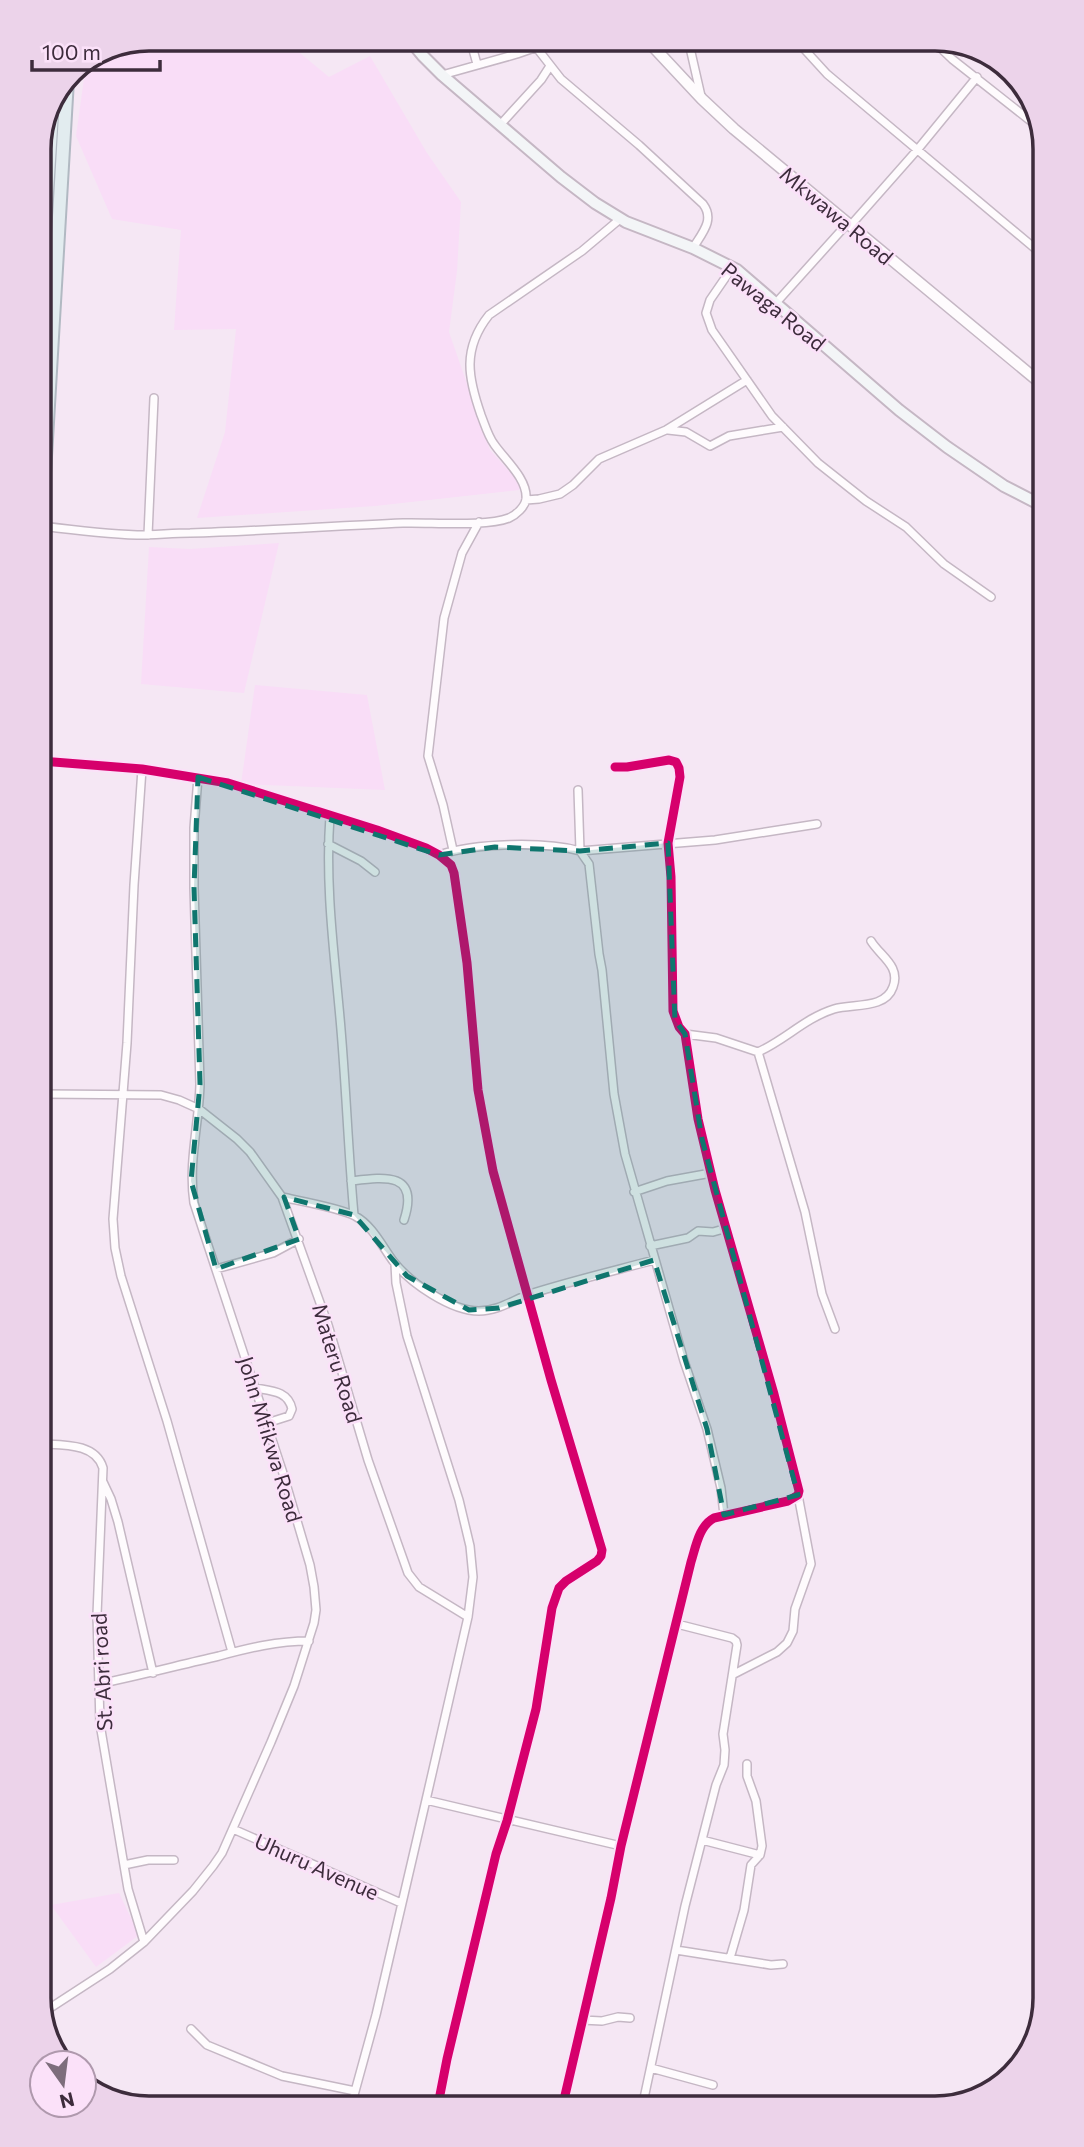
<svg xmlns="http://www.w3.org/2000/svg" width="1084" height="2147" font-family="Commissioner,sans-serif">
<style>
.built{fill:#f9ddf7}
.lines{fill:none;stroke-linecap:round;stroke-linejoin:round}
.minor-casing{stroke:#c5b7c4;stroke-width:10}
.tertiary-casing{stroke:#c5b7c4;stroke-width:13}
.secondary-casing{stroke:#c5b7c4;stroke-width:14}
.trunk-casing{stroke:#b1b9c2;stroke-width:16}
.minor{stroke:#fefbfd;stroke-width:7}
.tertiary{stroke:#fefbfd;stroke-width:10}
.secondary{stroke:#f3f5f7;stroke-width:10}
.trunk{stroke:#e2ecef;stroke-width:12}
.cycleway-casing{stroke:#fbe1f9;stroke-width:13}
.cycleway{stroke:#d6006c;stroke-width:9}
.marked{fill:#0f766e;fill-opacity:0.2;stroke:#0f766e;stroke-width:5;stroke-dasharray:14 9;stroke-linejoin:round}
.labels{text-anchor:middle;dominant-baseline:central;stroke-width:5;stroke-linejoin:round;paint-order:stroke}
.street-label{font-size:21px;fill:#3d2c3c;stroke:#fbe1f9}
.rim{fill:none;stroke:#3d2c3c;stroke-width:3.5}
</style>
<rect width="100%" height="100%" fill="#f5e7f4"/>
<path class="built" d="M149,39h134l46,38 41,-21 57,97 34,49 -4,69 -8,61 41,118 31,34 -2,6 -144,16 -178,12 28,-86 11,-103 -62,1 7,-100 -69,-11 -36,-83 10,-72z
M279,543l-35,150 -103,-9 8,-137 41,2z
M255,685l112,10 18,95 -144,-6z
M119,1893l20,42 -43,32 -45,-62z
M161,2097l2,11h-21l-14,-5z"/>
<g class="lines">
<defs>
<path id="minor" d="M470,39l7,25
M688,39l13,57
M795,39l32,35 211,177
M931,39l21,20 85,67
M536,47l25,32 78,66 64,59c12,16 -1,29 -10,44
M442,75l75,-21 43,-15
M500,125l41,-45 9,-14
M850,226l68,-77 59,-72
M732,268l-22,32 -4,13 6,17 60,86 46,47 48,38 40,26 38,37 47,33
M775,304l72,-80
M668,430l18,2 24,14 19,-10 54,-9
M526,500l13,-1 21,-5 13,-9 26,-26 67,-29 81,-50
M42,526c31,4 63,8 95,9 18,0 36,-2 53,-2 71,-2 142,-7 213,-10 26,-1 84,4 106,-5 7,-3 16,-11 17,-19 2,-20 -22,-40 -32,-55 -6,-8 -9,-19 -13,-29 -13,-37 -19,-66 8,-100l93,-64 38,-32
M148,535l6,-137
M41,761l101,8 86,14 149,47 49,18 13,7 12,10 3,8 13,90 11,127 15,81 58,209 51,170 -1,6 -4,5 -31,20 -7,7 -7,20 -16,101 -29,112 -11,33 -49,205 -9,46
M142,769l-8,116 -7,158 -14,176 2,29 6,28 46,145 65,231
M578,790l2,61 135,-11 102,-16
M330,816c-5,68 4,135 10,202 6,66 8,131 14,197
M328,844l33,17 14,11
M453,850l-10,-45 -15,-49 16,-138 18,-65 17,-31
M439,855c36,-12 105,-14 141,-4l9,13 10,90 3,16 12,124 11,60 59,207 23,68 14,59 3,27
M685,1034l31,4 42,14c27,-12 47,-34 76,-43 18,-6 51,1 59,-22 8,-21 -13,-31 -22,-46
M758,1052l47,160 17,82 13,35
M43,1094l118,1 18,5 20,9 38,30 13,13 32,45 46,128 40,135 40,113 11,14 49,30
M351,1181c32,-4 69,-10 53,39
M634,1192l33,-11 44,-8
M282,1197c18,4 59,11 73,19 17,9 27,30 38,45 17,22 58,50 86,50 19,0 34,-11 51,-17 41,-13 83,-23 124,-34
M650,1246l38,-8 10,-7 15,1 14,-4
M216,1269l57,-16 26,-14
M255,1388c17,3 33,3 37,21l-3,7 -22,7
M44,1444c22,1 52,0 59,24l-6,147 3,109 28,165 16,53
M103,1482l8,17 7,23 35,151
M734,1674l43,-22 10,-9 6,-12 2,-22 16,-45 -13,-69
M98,1684c41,-8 81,-19 121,-28 30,-8 58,-15 90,-15
M426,1800l195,46
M233,1829l168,74
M702,1840l58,15
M124,1865l24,-5h26
M676,1950l95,15 12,-1
M730,1958l14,-48 7,-45 9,-10 2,-9 -6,-45 -9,-25v-12
M47,2010l63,-41 34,-27 49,-51 20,-25 9,-13 49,-111 23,-56 20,-63 2,-13 -2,-23 -4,-22 -28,-95 -88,-267c-6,-40 5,-79 6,-119l-6,-196v-60l4,-51
M582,2020l20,1 16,-4 12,1
M191,2029l16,16 75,31 73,15
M47,2034l20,29
M651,2068l62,17
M643,2103l42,-197 31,-121 8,-20 1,-15 -2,-16 14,-89 -1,-4 -4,-3 -55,-14
M563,2104l48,-206 10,-52 70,-284c5,-16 8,-36 23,-44l74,-17 10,-6 1,-4 -25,-97 -59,-204 -17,-71 -13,-85 -6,-7 -6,-16 -2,-134 -3,-34 12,-66 -1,-9 -3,-6 -7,-2 -42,7h-12
M351,2106l25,-91 50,-215 42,-183 5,-40 -3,-31 -11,-46 -52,-164 -11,-53 -1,-19"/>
<path id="tertiary" d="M646,39l56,60 32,30 304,252"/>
<path id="secondary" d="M409,39l14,17 19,19 119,102 34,26 31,19 67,26 44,22 162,140 48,37 57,39 35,18"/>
<path id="trunk" d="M39,318l13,-205
M40,542l27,-462"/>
</defs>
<use href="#minor" class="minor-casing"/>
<use href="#tertiary" class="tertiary-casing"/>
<use href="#secondary" class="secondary-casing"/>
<use href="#trunk" class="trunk-casing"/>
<use href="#minor" class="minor"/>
<use href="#tertiary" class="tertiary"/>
<use href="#secondary" class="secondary"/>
<use href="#trunk" class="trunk"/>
<defs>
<path id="cycleway" d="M41,761l101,8 86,14 149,47 49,18 13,7 12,10 3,8 13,90 11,127 15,81 58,209 51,170 -1,6 -4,5 -31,20 -7,7 -7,20 -16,101 -29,112 -11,33 -49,205 -9,46
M563,2104l48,-206 10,-52 70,-284c5,-16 8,-36 23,-44l74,-17 10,-6 1,-4 -25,-97 -59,-204 -17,-71 -13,-85 -6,-7 -6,-16 -2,-134 -3,-34 12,-66 -1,-9 -3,-6 -7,-2 -42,7h-12"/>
</defs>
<use href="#cycleway" class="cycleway-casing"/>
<use href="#cycleway" class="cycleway"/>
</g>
<path class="marked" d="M198,777l241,78 56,-8 85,4 88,-8 7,177 10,14 17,105 96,356 -74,20 -17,-86 -53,-169 -155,48 -30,2 -62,-34 -53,-61 -70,-18 15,42 -83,30 -25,-88 9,-97 -6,-196z"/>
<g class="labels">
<g class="street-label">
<text transform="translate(837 215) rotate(40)">Mkwawa Road</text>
<text transform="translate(774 306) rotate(39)">Pawaga Road</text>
<text transform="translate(338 1363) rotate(73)">Materu Road</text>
<text transform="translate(271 1439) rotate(73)">John Mfikwa Road</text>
<text transform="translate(101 1672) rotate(-93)">St. Abri road</text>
<text transform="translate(317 1866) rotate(24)">Uhuru Avenue</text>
</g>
</g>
<path d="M0 0H1084V2147H0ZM149 51H935A98 98 0 0 1 1033 149V1998A98 98 0 0 1 935 2096H149A98 98 0 0 1 51 1998V149A98 98 0 0 1 149 51Z" fill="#ecd3ea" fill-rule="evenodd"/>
<path class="rim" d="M149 51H935A98 98 0 0 1 1033 149V1998A98 98 0 0 1 935 2096H149A98 98 0 0 1 51 1998V149A98 98 0 0 1 149 51Z"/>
<g transform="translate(63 2084) rotate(166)"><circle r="33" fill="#fbe1f9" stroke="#af99ad" stroke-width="2"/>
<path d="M0-5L12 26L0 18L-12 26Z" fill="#7d6d7c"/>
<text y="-10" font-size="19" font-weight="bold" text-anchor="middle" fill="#3d2c3c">N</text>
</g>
<path d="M32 60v10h128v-10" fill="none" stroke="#3d2c3c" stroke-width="3.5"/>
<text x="42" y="60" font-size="21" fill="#3d2c3c" stroke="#fbe1f9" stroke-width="5" paint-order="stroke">100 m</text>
</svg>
